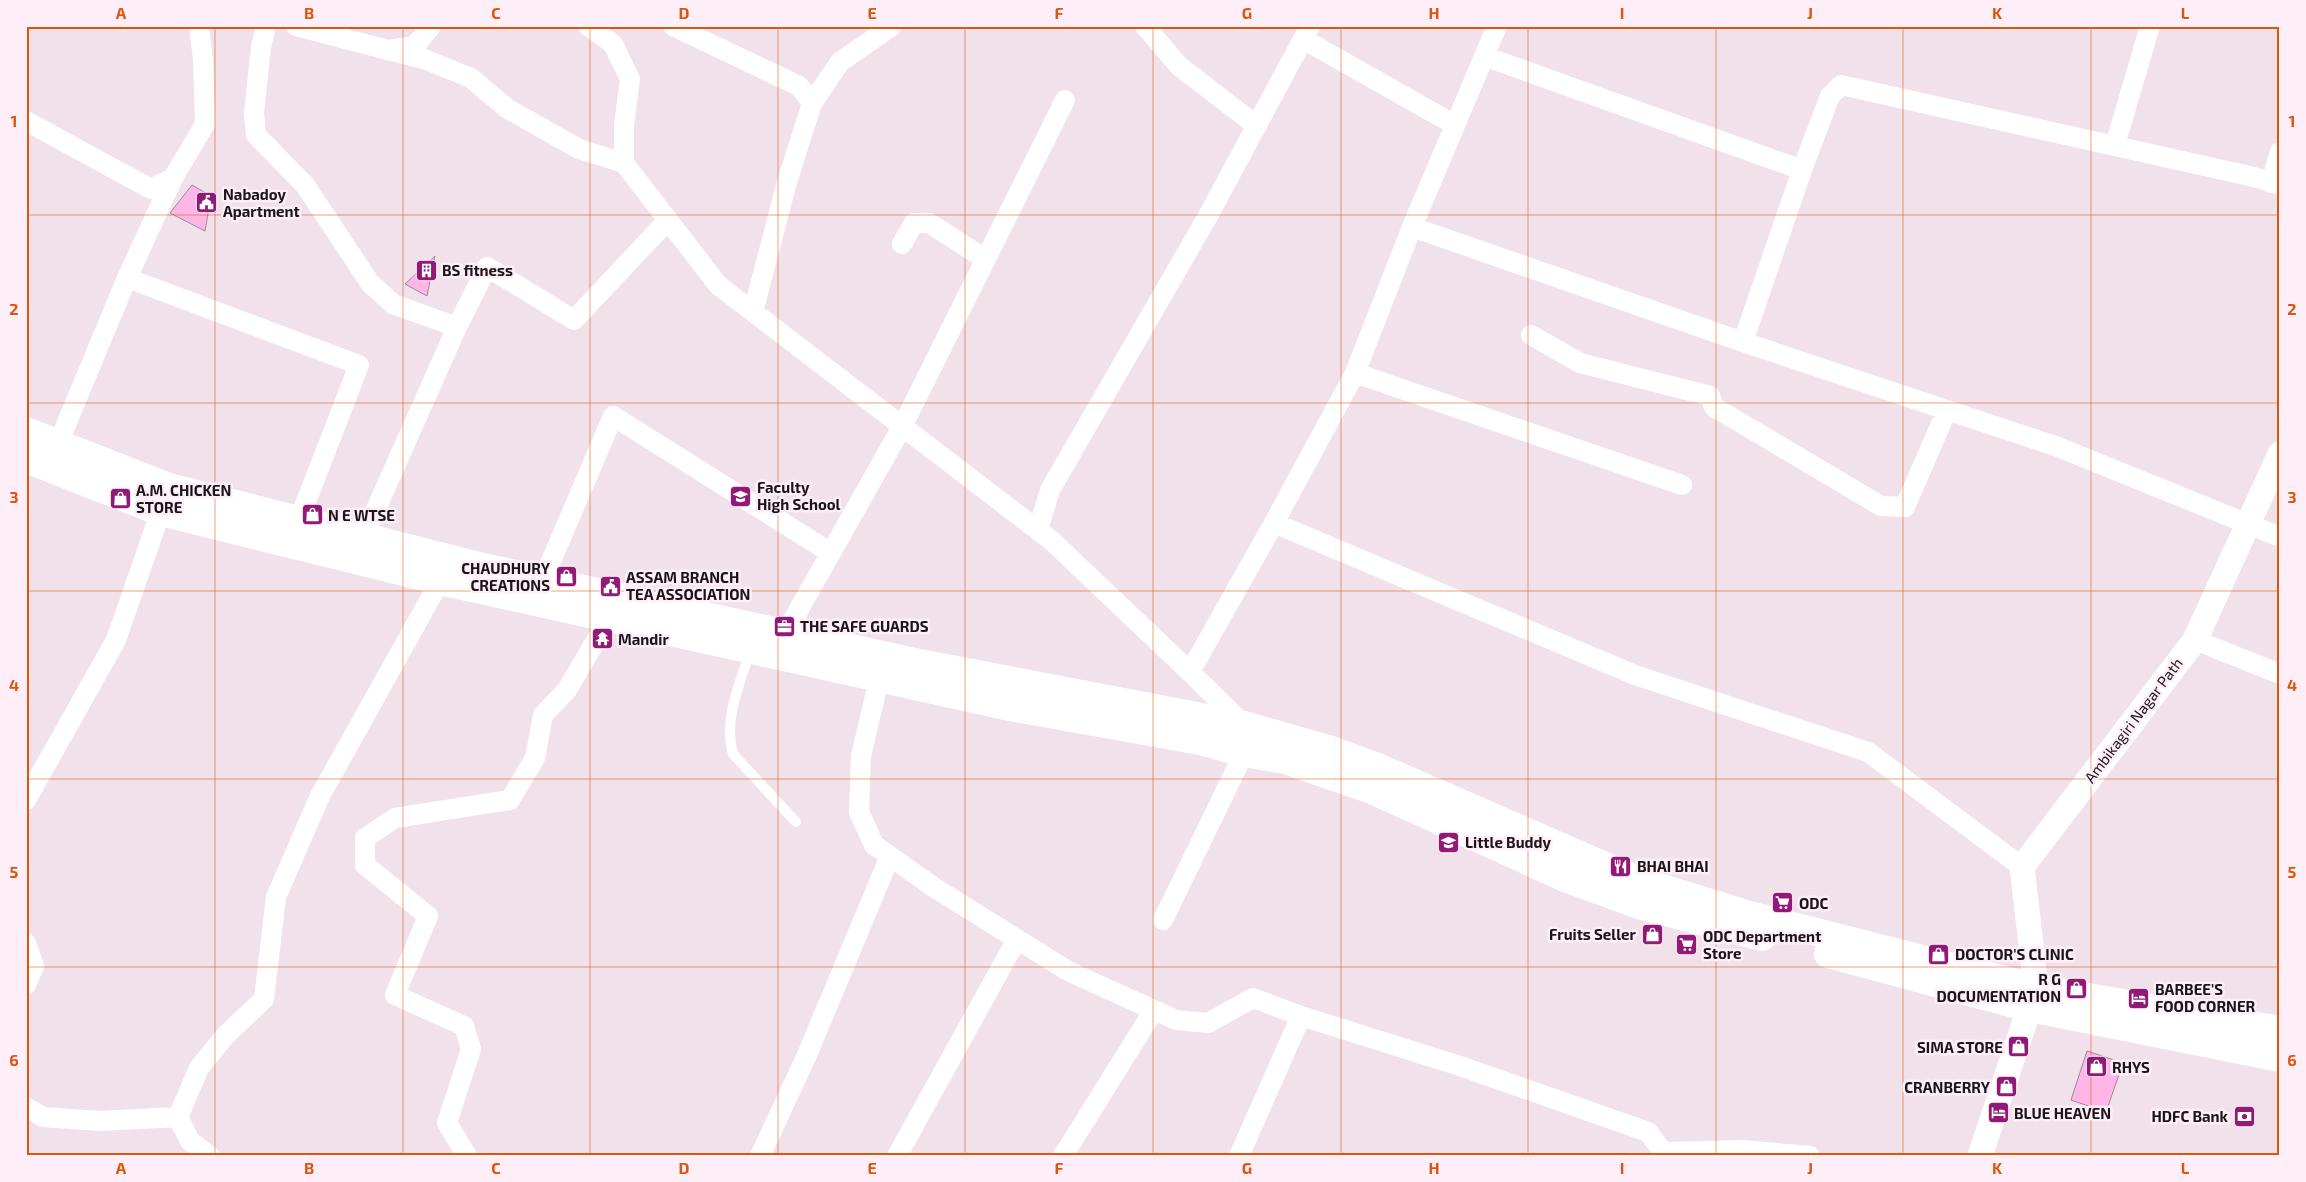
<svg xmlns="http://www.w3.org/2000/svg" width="2306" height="1182" font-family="'Exo 2',sans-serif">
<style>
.building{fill:#ffb6e7;stroke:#9a8c95}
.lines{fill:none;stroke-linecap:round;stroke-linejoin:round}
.service{stroke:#fff;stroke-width:10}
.minor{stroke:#fff;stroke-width:20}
.tertiary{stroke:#fff;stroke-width:25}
.secondary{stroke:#fff;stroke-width:28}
.grid{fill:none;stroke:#de560d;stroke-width:1;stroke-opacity:0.55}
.labels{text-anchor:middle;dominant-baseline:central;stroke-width:5;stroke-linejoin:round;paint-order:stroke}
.poi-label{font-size:15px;font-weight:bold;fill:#1a1518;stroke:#feeef8;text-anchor:start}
.street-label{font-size:15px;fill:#1a1518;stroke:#feeef8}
.neatline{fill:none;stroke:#de560d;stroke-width:2}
.grid-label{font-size:16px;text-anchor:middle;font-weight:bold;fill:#de560d}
</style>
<rect width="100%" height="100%" fill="#f0e1eb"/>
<path class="building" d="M192,185l19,11 -6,35 -35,-18z
M435,256l-8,40 -22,-12z
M2087,1051l36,12 -17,49 -35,-12z"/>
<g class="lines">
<path class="service" d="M750,651c-10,33 -27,68 -17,103l63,68"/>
<path class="minor" d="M266,26l-5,21 -7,66 2,22 49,50 65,98 23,21 64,23
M296,26l92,24 27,-4 16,-20
M588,26l25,18 17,35 -6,46v38l94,122 334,256 138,131 54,53v28l-81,167
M673,26l126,60 13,17
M1145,26l34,40 78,60
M1303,39l152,86
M388,50l36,9 47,19 37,31 71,40 45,14
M1484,56l318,114
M26,121l125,68 22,-11 32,-54 -2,-65 -4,-33
M2115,145l35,-119
M173,178l-46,100 232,87 -60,155
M2271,183l9,-31
M1412,227l331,115 315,105 222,90
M902,244l12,-21h15l56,36
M753,312l34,-130 25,-79 28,-41 52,-36
M1531,335l49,28 130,33 4,11 167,99 24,1 42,-97
M1743,342l59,-172 28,-74 11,-11 413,92 26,8
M1355,373l327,112
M58,444l69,-166
M1274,523l361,152 233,77 154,115
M1038,530l12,-40 158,-274 102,-190
M364,536l93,-209 30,-60 87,53 94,-100
M543,580l70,-164 218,137
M785,634l117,-207 163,-327
M2195,640l85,34
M882,666l-21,90 -2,56 15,33 61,43 133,83 108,49 32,3 45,-25 48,18 -62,140
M1190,672l84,-149 81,-150 57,-146 85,-201
M26,800l90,-160 49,-141
M26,943l8,23 -8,19
M1301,1016l159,50 188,66 15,20 79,-2 68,6
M26,1107l17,10 57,4 78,-4
M210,1156l-20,-15 -12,-24 21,-49 26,-32 39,-37 12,-102 44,-101 120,-215
M467,1156l-20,-33 24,-74 -7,-23 -69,-31 33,-79 -63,-51v-27l30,-20 115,-18 25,-42 8,-43 24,-25 41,-70
M760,1156l47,-101 83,-199
M897,1156l120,-217
M1063,1156l91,-146"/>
<path class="tertiary" d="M1980,1156l56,-168 -14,-121 173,-227 85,-186"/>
<path class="secondary" d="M26,431l143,56 306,78 439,97 330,63 84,24 52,19 262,114 104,32 290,74 244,42
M26,459l135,53 279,69 570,126 190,34 44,12 41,7 87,30 193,88 77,28 120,31
M1828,954l201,54 251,50"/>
</g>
<path class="grid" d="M215,26v1130M403,26v1130M590,26v1130M778,26v1130M965,26v1130M1153,26v1130M1341,26v1130M1528,26v1130M1716,26v1130M1903,26v1130M2091,26v1130M26,215h2254M26,403h2254M26,591h2254M26,779h2254M26,967h2254"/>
<defs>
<symbol id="civic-square" viewBox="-11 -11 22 22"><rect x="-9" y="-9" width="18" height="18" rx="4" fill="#921a77" stroke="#feeef8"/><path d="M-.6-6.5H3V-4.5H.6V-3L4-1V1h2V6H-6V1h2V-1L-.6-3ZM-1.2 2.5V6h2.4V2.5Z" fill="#fff"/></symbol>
<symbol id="building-square" viewBox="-11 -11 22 22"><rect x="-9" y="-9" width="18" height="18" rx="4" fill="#921a77" stroke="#feeef8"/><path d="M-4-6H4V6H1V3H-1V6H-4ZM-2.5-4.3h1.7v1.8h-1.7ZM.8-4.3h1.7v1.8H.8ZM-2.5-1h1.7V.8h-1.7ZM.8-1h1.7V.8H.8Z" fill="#fff"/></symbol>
<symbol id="school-square" viewBox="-11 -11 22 22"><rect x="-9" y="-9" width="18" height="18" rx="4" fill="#921a77" stroke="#feeef8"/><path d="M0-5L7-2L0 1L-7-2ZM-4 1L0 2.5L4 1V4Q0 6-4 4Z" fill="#fff"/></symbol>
<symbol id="shop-square" viewBox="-11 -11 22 22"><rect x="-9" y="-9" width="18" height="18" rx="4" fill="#921a77" stroke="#feeef8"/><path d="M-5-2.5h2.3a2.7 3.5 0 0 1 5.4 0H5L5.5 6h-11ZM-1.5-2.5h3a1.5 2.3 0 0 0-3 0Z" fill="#fff"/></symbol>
<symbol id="office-square" viewBox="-11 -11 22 22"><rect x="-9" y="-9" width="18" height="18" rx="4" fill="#921a77" stroke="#feeef8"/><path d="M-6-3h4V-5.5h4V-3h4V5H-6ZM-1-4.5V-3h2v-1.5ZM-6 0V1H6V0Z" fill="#fff"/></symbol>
<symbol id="temple-square" viewBox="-11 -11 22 22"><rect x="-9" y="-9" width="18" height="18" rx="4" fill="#921a77" stroke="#feeef8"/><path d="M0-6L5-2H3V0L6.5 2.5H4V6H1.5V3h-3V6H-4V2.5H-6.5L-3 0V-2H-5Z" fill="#fff"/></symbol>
<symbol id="restaurant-square" viewBox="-11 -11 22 22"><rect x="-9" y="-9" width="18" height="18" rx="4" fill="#921a77" stroke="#feeef8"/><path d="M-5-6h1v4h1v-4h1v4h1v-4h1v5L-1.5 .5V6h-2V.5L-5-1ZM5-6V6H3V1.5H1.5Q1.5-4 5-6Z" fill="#fff"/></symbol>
<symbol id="supermarket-square" viewBox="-11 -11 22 22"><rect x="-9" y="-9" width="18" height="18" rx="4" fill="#921a77" stroke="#feeef8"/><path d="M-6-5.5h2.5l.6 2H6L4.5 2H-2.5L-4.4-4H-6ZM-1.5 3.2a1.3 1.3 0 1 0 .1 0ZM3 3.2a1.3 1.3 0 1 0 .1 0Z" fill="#fff"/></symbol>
<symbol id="hotel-square" viewBox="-11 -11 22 22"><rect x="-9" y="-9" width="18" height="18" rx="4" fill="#921a77" stroke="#feeef8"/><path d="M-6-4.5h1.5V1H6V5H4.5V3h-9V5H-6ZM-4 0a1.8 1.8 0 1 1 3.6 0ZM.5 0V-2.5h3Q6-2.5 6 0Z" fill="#fff"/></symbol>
<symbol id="bank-square" viewBox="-11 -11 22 22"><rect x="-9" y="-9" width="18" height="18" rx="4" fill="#921a77" stroke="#feeef8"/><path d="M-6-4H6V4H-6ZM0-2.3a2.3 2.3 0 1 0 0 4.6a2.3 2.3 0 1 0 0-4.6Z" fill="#fff"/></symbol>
</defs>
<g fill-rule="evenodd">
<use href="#civic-square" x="194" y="190" width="25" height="25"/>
<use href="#building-square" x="414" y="258" width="25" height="25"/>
<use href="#school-square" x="728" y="484" width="25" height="25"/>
<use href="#shop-square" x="108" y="486" width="25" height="25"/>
<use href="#shop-square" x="300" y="502" width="25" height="25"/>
<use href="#shop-square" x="554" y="564" width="25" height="25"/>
<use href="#civic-square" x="598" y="574" width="25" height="25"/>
<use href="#office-square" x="772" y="614" width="25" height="25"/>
<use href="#temple-square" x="590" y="626" width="25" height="25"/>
<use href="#school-square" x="1436" y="830" width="25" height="25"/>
<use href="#restaurant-square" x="1608" y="854" width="25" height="25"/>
<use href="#supermarket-square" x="1770" y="890" width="25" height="25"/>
<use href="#shop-square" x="1640" y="922" width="25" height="25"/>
<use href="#supermarket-square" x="1674" y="932" width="25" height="25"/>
<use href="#shop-square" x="1926" y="942" width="25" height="25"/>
<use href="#shop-square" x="2064" y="976" width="25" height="25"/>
<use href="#hotel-square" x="2126" y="986" width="25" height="25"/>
<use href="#shop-square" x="2006" y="1034" width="25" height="25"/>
<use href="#shop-square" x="2084" y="1054" width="25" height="25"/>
<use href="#shop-square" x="1994" y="1074" width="25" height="25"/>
<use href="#hotel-square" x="1986" y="1100" width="25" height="25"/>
<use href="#bank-square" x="2232" y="1104" width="25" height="25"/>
</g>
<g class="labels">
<g class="poi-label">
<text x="223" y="194">Nabadoy<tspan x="223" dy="17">Apartment</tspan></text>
<text x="442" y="270">BS fitness</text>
<text x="757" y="487">Faculty<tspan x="757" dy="17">High School</tspan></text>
<text x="136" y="490">A.M. CHICKEN<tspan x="136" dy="17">STORE</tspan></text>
<text x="328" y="515">N E WTSE</text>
<text x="550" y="568" text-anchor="end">CHAUDHURY<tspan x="550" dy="17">CREATIONS</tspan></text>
<text x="626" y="577">ASSAM BRANCH<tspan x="626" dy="17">TEA ASSOCIATION</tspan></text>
<text x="800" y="626">THE SAFE GUARDS</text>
<text x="618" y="639">Mandir</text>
<text x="1465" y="842">Little Buddy</text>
<text x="1637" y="866">BHAI BHAI</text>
<text x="1799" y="903">ODC</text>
<text x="1636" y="934" text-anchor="end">Fruits Seller</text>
<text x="1703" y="936">ODC Department<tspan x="1703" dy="17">Store</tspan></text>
<text x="1955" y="954">DOCTOR'S CLINIC</text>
<text x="2061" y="979" text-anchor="end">R G<tspan x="2061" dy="17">DOCUMENTATION</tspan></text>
<text x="2155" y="989">BARBEE'S<tspan x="2155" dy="17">FOOD CORNER</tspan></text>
<text x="2003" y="1047" text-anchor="end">SIMA STORE</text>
<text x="2112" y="1067">RHYS</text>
<text x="1990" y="1087" text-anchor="end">CRANBERRY</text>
<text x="2014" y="1113">BLUE HEAVEN</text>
<text x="2228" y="1116" text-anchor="end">HDFC Bank</text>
</g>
<g class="street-label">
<text transform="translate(2133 720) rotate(-53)">Ambikagiri Nagar Path</text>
</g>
</g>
<rect width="2306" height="1182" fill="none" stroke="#feeef8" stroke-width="55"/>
<rect x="28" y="28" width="2250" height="1126" class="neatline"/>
<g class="grid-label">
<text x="121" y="19">A</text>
<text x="309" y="19">B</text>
<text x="496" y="19">C</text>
<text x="684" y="19">D</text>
<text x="872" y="19">E</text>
<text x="1059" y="19">F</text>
<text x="1247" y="19">G</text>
<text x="1434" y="19">H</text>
<text x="1622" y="19">I</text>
<text x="1810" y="19">J</text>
<text x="1997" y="19">K</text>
<text x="2185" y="19">L</text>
<text x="14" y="127">1</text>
<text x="2292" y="127">1</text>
<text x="14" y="315">2</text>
<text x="2292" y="315">2</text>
<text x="14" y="503">3</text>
<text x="2292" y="503">3</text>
<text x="14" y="691">4</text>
<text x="2292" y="691">4</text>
<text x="14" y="878">5</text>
<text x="2292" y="878">5</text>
<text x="14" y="1066">6</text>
<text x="2292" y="1066">6</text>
<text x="121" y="1174">A</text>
<text x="309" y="1174">B</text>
<text x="496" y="1174">C</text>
<text x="684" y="1174">D</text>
<text x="872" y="1174">E</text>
<text x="1059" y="1174">F</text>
<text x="1247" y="1174">G</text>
<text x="1434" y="1174">H</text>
<text x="1622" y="1174">I</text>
<text x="1810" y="1174">J</text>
<text x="1997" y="1174">K</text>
<text x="2185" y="1174">L</text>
</g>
</svg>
